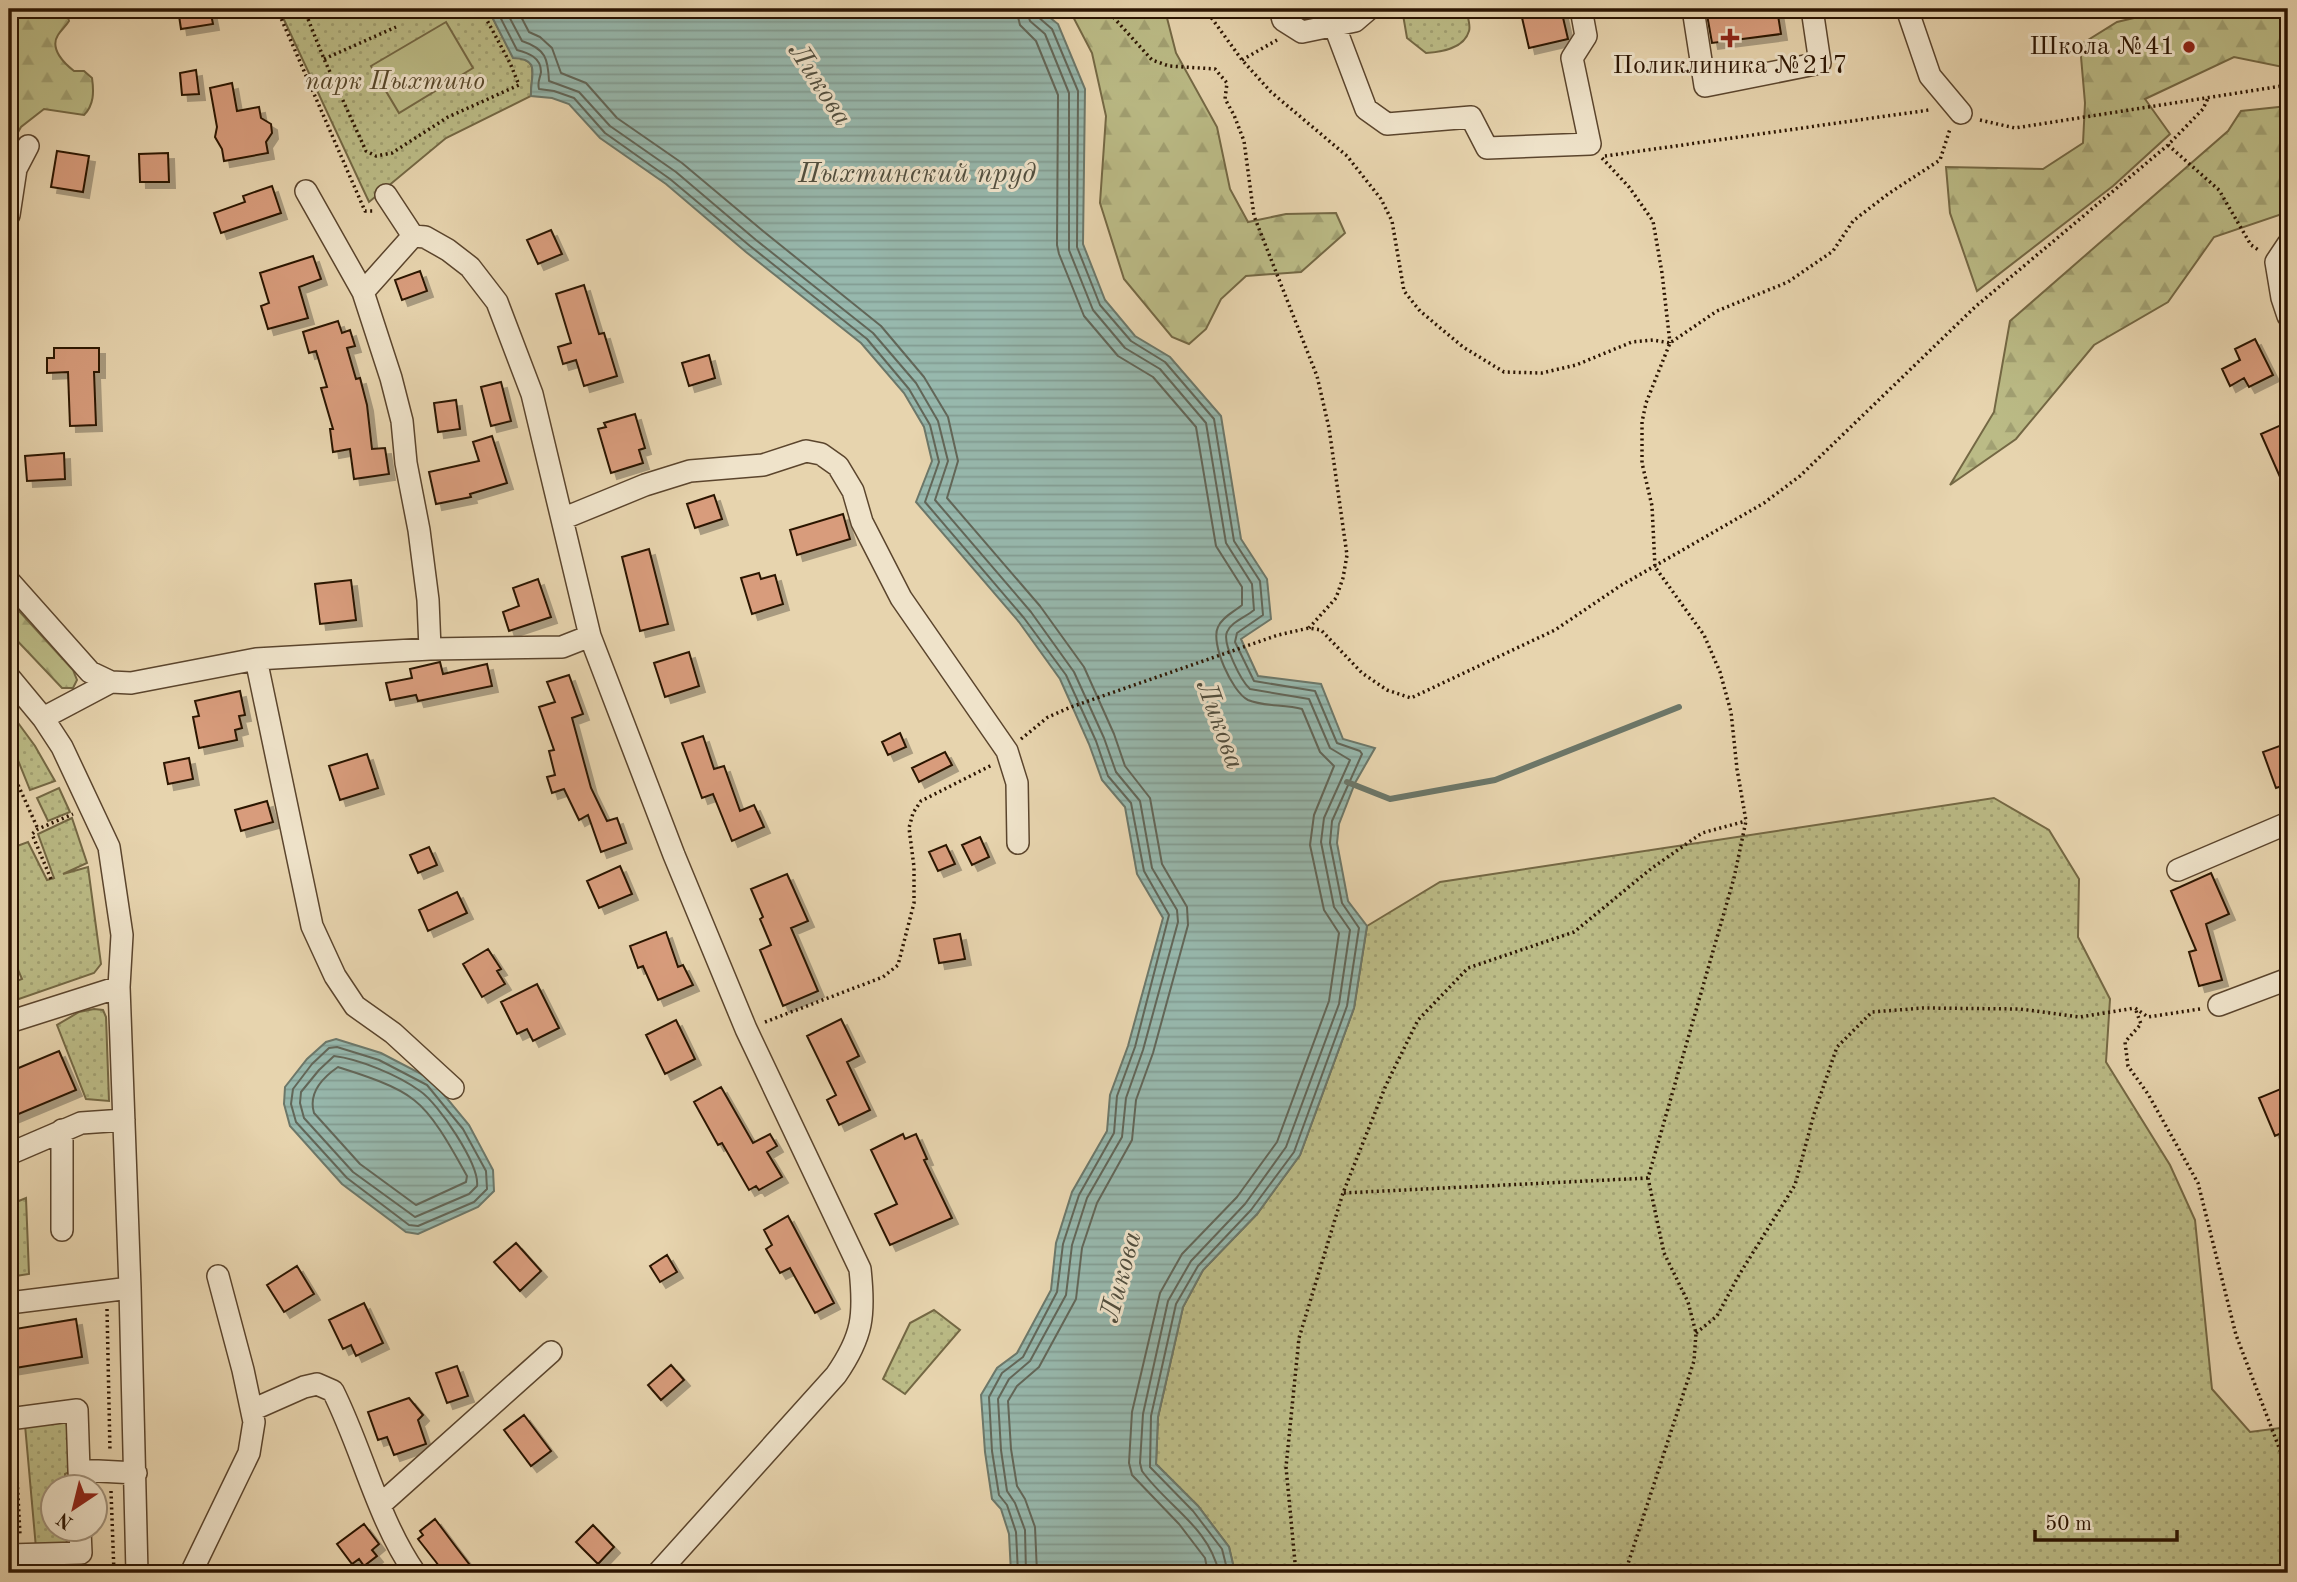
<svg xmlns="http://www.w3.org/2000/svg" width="2297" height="1582" font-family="'Old Standard TT',serif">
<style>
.green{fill:url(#green-dots);stroke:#746844;stroke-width:2}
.forest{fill:url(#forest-firs);stroke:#746844;stroke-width:2}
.pitch{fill:#bbbb86;stroke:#746844;stroke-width:2}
.water{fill:url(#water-rules);stroke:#6c7769;stroke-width:2}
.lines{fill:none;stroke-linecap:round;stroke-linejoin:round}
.shore{stroke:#626658;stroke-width:2}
.stream{stroke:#6c7769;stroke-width:6}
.building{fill:#d89c7c;stroke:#2c1502;stroke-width:2;filter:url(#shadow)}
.minor-casing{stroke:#5b452d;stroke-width:24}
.path{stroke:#2c1502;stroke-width:3.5;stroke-dasharray:2 3.5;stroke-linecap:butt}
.minor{stroke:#efe3ca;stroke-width:21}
.poi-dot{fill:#8f2418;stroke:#efe3ca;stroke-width:2.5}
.labels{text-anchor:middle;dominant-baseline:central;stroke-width:6;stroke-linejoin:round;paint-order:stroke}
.poi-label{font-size:26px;fill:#2c1502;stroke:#efe3ca;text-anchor:end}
.park-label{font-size:26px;font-style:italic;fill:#57472a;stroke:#efe3ca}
.water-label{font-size:28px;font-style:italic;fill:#514e3e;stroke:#efe3ca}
</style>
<defs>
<pattern id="green-dots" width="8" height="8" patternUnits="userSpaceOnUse" patternTransform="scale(1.75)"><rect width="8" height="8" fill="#bbbb86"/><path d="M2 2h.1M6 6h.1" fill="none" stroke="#a1a072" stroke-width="1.8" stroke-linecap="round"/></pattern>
<pattern id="forest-firs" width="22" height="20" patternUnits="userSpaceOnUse" patternTransform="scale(1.75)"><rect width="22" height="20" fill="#bbbb86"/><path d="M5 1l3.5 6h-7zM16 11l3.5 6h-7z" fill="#a1a072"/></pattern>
<pattern id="water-rules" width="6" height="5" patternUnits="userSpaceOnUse" patternTransform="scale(1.75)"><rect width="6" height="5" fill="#97b8ad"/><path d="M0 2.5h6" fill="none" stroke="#829d93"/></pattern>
<filter id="shadow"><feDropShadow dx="6" dy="6" stdDeviation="0" flood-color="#0004"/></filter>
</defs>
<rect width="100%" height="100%" fill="#e7d4ae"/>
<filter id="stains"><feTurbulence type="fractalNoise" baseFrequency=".00286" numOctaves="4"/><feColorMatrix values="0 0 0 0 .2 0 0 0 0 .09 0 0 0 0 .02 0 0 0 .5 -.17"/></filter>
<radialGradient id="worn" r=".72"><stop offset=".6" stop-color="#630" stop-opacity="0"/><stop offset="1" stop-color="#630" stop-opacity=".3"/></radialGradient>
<path class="green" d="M279,9h209l25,48c29,3 17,18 18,39l-85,42 -77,64z
M1402,9h64c1,6 5,16 3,22 -5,18 -28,21 -43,22l-19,-15z
M13,716l22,30 20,35 -25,9 -21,-52v-21z
M59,788l11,24 -22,9 -11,-23z
M1994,798l55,32 30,49 -1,58 32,62 -4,63 64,103 25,55 17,169 38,43 38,-5v146h-1053l-6,-26 -31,-41 -42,-42 2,-47 25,-110 20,-37 54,-56 43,-59 54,-147 13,-82 73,-44z
M72,818l15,45 -24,11 25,-7 13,97 -7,9 -78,27 -7,-16 13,-5 -13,-30v-100l19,-7 19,38 7,-2 -16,-44z
M94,1009l9,1 3,7 3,84 -23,-2 -29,-74 22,-13z
M26,1198l3,76 -20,3v-72z
M934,1310l26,20 -55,64 -22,-15 27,-56z
M66,1422l5,7 1,42 -7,3v13l-13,1v42h18v7l-7,10 -27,1 -11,-123z"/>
<path class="forest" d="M9,9h56l4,12c-3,5 -8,9 -11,14 -9,14 7,29 16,36h10l8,7c2,14 2,27 -8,37l-40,-6 -23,18 -12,21z
M1069,9h91l7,9 9,35 41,74 13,62 18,33 38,-8 50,-1 9,20 -44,39 -55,4 -25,23 -15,30 -17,15 -17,-7 -48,-58 -24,-76 6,-87 -14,-63z
M2172,9h116v59l-54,-11 -89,42 25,35 -57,52 -136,105 -27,-78 -4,-46 97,2 40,-26 2,-40 -5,-58 37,-23z
M2288,106v106l-74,25 -46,65 -74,43 -78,94 -66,46 44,-73 16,-91 218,-190 13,-20z
M9,600l64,70 4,10 -4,8h-11l-53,-56z"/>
<path class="pitch" d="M446,22l27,46 -74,45 -28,-47z"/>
<path class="water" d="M488,9h551l19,15 27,65 -2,155 22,56 30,36 35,21 51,59 20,123 26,40 4,40 -30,20 17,37 63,8 22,55 32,9 -20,35 -16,41 -2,19 11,58 19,25 -13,82 -54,147 -43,59 -54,56 -20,37 -25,110 -2,47 42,42 31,41 6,26h-224l-2,-39 -8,-25 -9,-10 -7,-47 -4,-57 16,-27 20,-15 34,-63 5,-47 16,-51 35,-61 3,-36 18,-49 35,-128 -26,-44 -12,-67 -23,-27 -13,-36 -29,-65 -41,-57 -103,-120 16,-41 -8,-34 -20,-34 -43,-50 -115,-91 -80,-68 -66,-46 -31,-34 -17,-6 -21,-2c-1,-21 11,-37 -18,-38z
M336,1039l45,14 50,26 38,46 24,45 1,21 -16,16 -60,27 -12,-2 -64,-48 -52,-58 -6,-22 1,-17 22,-28 19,-17z"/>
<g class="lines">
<path class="shore" d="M496,9l21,41c11,3 24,7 24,22 -1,7 -4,10 -2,17l15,2 20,7 31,35 65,46 80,67 117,93 42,50 21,36 9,37 -14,40 99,116 42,57 30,66 12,35 23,27 13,68 25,44 -34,132 -18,49 -3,37 -35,62 -16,49 -6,48 -34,65 -21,16 -13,24 3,54 7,44 8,10 9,27 2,41
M505,9l17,32c24,8 26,18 27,40l30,11 31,34 66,46 80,68 117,93 43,50 22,38 10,40 -13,39 96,112 43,60 30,66 12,34 24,29 12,67 25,42 1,12 -35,128 -17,48 -4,39 -35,61 -15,47 -6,50 -36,66 -21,18 -11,20 3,51 6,41 8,12 10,27 1,43
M517,9l12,23 11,5 12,11 9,25 25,10 31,35 65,45 81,68 118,95 43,51 24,40 10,44 -11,37 93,108 44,61 30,67 11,32 25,32 12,66 25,43 1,18 -35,128 -17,47 -4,40 -35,63 -15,45 -6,51 -37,68 -22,19 -9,15 3,48 6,37 8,13 10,28 2,46
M1016,9l4,16 16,16 22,54 -1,150 2,9 25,62 34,40 35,21 43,50 20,119 26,41v18c-8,7 -20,12 -24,22 -8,16 14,65 30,73 16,7 37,4 54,9l18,43 14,14 -20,49 -4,30 14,65 15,23 -10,68 -52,141 -40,55 -55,57 -22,39 -28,119 -3,51 3,12 47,49 26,34 3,15
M1026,9l4,12 15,13 24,59v157l24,60 32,38 35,21 46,54 20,120 26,41 2,26c-8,7 -23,12 -27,22 -5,11 14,49 23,57l59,10 21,49 20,12 -26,58 -3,24 13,65 16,23 -11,74 -53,143 -41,57 -54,57 -23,40 -25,113 -3,49 2,8c26,36 67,56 77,102
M1035,9l2,7 15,13 26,62 -1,156 23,58 31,36 34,21 49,57 20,122 26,40 3,34 -26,18 -2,9 19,39 61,10 22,52 23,8 2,3 -30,67 -2,22 12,60 17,25 -12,78 -53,146 -43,58 -53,56 -22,38 -25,112 -1,51 43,44 29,38 6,24
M337,1047l42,13 48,25 36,44 23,42 1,18 -13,13 -56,24 -9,-1 -62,-47 -51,-56 -5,-18 2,-15 19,-25 17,-16z
M334,1056c25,3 64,19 86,35 18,12 60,74 57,95l-8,8 -54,23 -62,-45 -49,-54 -4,-15 1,-11 18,-22z
M338,1067c22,7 58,18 76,33 21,16 40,53 53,76l-1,6 -50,23 -56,-41 -46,-51c-6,-20 8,-35 24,-46z"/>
<path class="stream" d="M1347,782l43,17 105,-19 184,-73"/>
</g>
<path class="building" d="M178,9h32l3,15 -32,5z
M1520,9h41l7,30 -39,9z
M1706,9h71l4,25 -69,9z
M196,70l3,24 -17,1 -2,-22z
M232,83l5,28 22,-4 2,11 10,6 1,9 -6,9 2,11 -44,8 -2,-12 -7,-12 2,-10 -7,-39z
M57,151l32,5 -6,36 -32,-5z
M168,153l1,29h-29l-1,-28z
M272,186l9,27 -60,20 -7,-20 31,-11 -2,-6z
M551,230l11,24 -24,10 -11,-24z
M313,256l8,23 -22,8 9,31 -40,11 -7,-23 8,-3 -9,-30z
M420,271l7,20 -25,9 -7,-20z
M584,285l15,49 5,-1 13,43 -33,10 -8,-26 -13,4 -5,-17 13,-4 -15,-49z
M338,321l4,12 8,-3 5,16 -8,2 9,31 4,-1 7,27 5,44 13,-1 4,26 -35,5 -4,-30 -17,3 -3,-23h3l-12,-41 6,-1 -11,-36 -7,2 -6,-21z
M2255,339l18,36 -24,12 -5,-9 -14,8 -8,-17 18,-9 -5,-11z
M54,348h45v24h-5l2,53 -26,1 -2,-54 -21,1v-15h7z
M709,355l6,23 -26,8 -7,-23z
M501,382l10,39 -20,5 -10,-39z
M456,400l4,29 -22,3 -4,-29z
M635,414l10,34 -6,2 4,13 -32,10 -13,-44 8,-2 -2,-4z
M2288,422v73l-27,-61z
M492,436l15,47 -37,11 1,3 -35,7 -7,-32 50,-11 -6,-19z
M64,453l1,26 -38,2 -2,-25z
M714,495l8,24 -27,9 -8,-24z
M843,514l7,25 -53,16 -7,-25z
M649,549l19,75 -28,7 -18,-74z
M759,573l2,6 14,-4 8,29 -31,10 -11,-36z
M538,579l13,38 -42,14 -6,-19 16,-6 -6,-18z
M351,580l5,40 -36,4 -5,-40z
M689,652l10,34 -34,11 -11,-34z
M440,662l3,12 44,-10 5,22 -74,15 -2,-6 -26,5 -4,-17 26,-5 -2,-9z
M569,675l14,39 -11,4 19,70 16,33 10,-3 9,25 -25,9 -13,-37 -9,5 -15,-31 -12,4 -5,-16 8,-2 -6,-24 5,-1 -15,-43 16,-5 -8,-20z
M240,691l5,24 -6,1 3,12 -7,2 2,10 -38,8 -6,-31 6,-1 -4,-15z
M900,733l6,14 -18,8 -6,-13z
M703,736l11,33 10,-3 16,45 14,-6 10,22 -32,14 -19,-47 -11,4 -20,-55z
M2288,743v41l-12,4 -13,-36z
M945,752l7,13 -33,17 -7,-14z
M367,754l11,34 -38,12 -11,-34z
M189,758l4,21 -25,5 -4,-21z
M267,801l6,21 -32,9 -6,-21z
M980,837l9,20 -17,8 -10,-20z
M946,845l9,19 -17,7 -9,-19z
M429,847l8,18 -19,8 -8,-18z
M620,866l12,28 -33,14 -12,-27z
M2211,873l18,41 -23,10 16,56 -23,6 -10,-34 7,-2 -25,-59z
M787,874l21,47 -17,7 27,63 -35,15 -23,-56 11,-5 -11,-26 3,-2 -12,-28z
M457,892l10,21 -39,18 -9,-21z
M666,932l12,35 5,-2 10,20 -35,15 -15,-34 -5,2 -8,-22z
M960,934l5,25 -26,4 -5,-24z
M488,949l13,20 -4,2 8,13 -23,13 -19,-33z
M537,984l22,44 -26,13 -6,-12 -10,5 -16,-32z
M841,1019l18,37 -12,6 23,48 -31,15 -12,-25 9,-5 -29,-59z
M676,1020l19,39 -30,15 -19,-39z
M59,1051l17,39 -67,28v-46z
M2288,1086v44l-13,6 -16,-38z
M721,1087l32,56 17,-9 7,12 -10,6 15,25 -23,13 -3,-4 -7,4 -27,-47 -4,2 -24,-43z
M903,1134l2,5 11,-5 11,25 -3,1 28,58 -62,27 -15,-31 22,-10 -26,-54z
M788,1216l46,87 -19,10 -25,-45 -10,5 -14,-24 6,-4 -8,-15z
M516,1243l25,28 -21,20 -26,-29z
M667,1255l10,17 -17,10 -10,-16z
M297,1266l17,28 -30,18 -17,-27z
M364,1303l19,40 -27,13 -5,-11 -8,4 -14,-29z
M76,1319l6,38 -73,12v-39z
M671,1365l13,15 -23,20 -13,-15z
M457,1366l11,30 -21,7 -11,-30z
M409,1398l14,17 -5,5 8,24 -32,11 -7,-18 -9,3 -10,-28z
M524,1415l27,36 -20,15 -27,-36z
M435,1519l21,28 20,26h-32l-8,-11 -18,-23 5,-4 -3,-4z
M364,1524l15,20 -7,6 5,6 -13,10 -5,-7 -7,5 -15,-20z
M593,1525l21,22 -16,17 -22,-22z"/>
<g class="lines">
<defs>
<path id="minor" d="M1280,9l3,11 19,12 53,-11 14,-12
M1693,9l12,77 115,-23 -8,-54
M1907,9l23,67 31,37
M1335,27l31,82 21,15 84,-7 16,31 103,-4 -18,-86 14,-22 -5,-27
M306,191l57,101
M386,195l27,41
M9,215l7,-46 12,-23
M413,236l12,1 23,13 22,17 27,35 35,92 58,242 84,219 72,174 114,240c5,46 3,67 -24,106l-178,198
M413,236l-50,56 28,86 11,43 4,42 13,67 9,70 2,49
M2288,244l-12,18 6,36 6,18
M562,519l83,-34 45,-14 73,-6 43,-14 15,3 17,12 15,25 9,31 39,76 106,153 10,32 1,60
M9,581l81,91 21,10 20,1 125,-24 174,-10 132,-2 28,-11
M256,659l56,267 23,50 20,30 38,27 60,55
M9,677l34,41 19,29 47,100 13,88 -3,52 11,301 7,285
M43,718l68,-36
M2178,870l110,-47
M2219,1005l69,-26
M9,1022l110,-35
M62,1130v100
M9,1154l72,-31 43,-3
M9,1303l121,-15
M252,1410l52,-23 13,-3 16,7c30,60 44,127 82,182
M9,1419l68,-9 2,60
M80,1488l-1,-18 57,3
M380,1505l171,-153
M9,1555l72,-2 -1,-23
M191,1573l58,-120 5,-31 -11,-52 -25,-94"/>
</defs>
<use href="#minor" class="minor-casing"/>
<path class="path" d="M277,9l88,202h8
M304,9l20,50 42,92 10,5 16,-3 56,-36 71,-32 -9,-22 -29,-54
M1106,9l46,51 17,6 46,3 12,14 -2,16 9,16 10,26 10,75 63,160 12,52 18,127 -4,23 -7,20 -27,30
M1205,9l37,51 29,32 76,64 34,43 11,22 12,70 16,20 43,36 41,25 38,1 34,-8 56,-23 21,-2 17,3
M324,59l72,-32
M1242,60l35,-20
M1980,120l35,8 273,-43
M2168,145l51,45 32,55 9,6
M1605,156l324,-46
M1602,158l27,29 24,34 9,52 8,70
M1021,739l27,-22 23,-10 207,-72 31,-7 12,2 41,43 25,17 24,8 144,-68 65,-44 144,-83 36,-27 175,-169 193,-162 35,-36 5,-11
M9,765l29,64
M51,879l-19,-45 6,-5 35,-15
M2200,1009l-52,8 -13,-9 6,16 -16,18 3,24 20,28 50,89 38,152 52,136
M765,1022l118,-45 15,-12 16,-62v-36l-5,-39 4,-15 8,-12 71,-36
M1648,1178l-305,15 43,-108 32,-65 50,-52 106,-36 78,-64 50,-35 44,-12
M107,1309l3,143
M1696,1333l21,-17 22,-41 56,-90 19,-71 23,-67 35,-35 51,-4 97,1 60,8 55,-9
M15,1438l5,97
M9,1491l9,-1
M111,1491l3,82
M1296,1573l-10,-106 13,-129 44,-145
M1625,1573l69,-212 2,-28 -8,-31 -24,-49 -16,-75 86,-300 12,-57 -9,-52 -6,-57 -11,-40 -16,-37 -49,-68 -3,-61 -10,-43v-41l4,-19 24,-60 47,-32 71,-29 45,-31 20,-30 35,-27 52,-34 10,-31"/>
<use href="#minor" class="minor"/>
</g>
<g class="poi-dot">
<path d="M1726.5 27.5h7v7h7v7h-7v7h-7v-7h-7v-7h7z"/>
<circle cx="2189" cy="47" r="7"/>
</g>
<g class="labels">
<g class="poi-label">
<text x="2175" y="47">Школа №41</text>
<text x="1730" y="66" text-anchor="middle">Поликлиника №217</text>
</g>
<g class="park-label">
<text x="395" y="82">парк Пыхтино</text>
</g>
<g class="water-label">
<text transform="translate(819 85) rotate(57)">Ликова</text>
<text x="917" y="175">Пыхтинский пруд</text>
<text transform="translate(1219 725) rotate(70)">Ликова</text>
<text transform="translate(1122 1277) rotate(-75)">Ликова</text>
</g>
</g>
<rect width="2297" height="1582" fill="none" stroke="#e7d4ae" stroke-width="35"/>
<rect x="10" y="10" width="2276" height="1561" fill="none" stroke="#2c1502" stroke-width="3.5"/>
<rect x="18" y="18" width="2262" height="1547" fill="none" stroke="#2c1502" stroke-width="2"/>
<g transform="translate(74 1508) rotate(215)"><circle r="33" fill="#efe3ca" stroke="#a1917a" stroke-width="2"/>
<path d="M0-5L12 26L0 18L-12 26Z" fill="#8f2418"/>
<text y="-10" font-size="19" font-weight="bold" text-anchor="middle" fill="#2c1502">N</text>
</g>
<path d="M2035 1530v10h142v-10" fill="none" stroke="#2c1502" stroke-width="3.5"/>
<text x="2045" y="1530" font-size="21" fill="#2c1502" stroke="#efe3ca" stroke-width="5" paint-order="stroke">50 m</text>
<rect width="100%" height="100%" filter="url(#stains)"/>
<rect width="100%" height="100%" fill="url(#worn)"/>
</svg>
